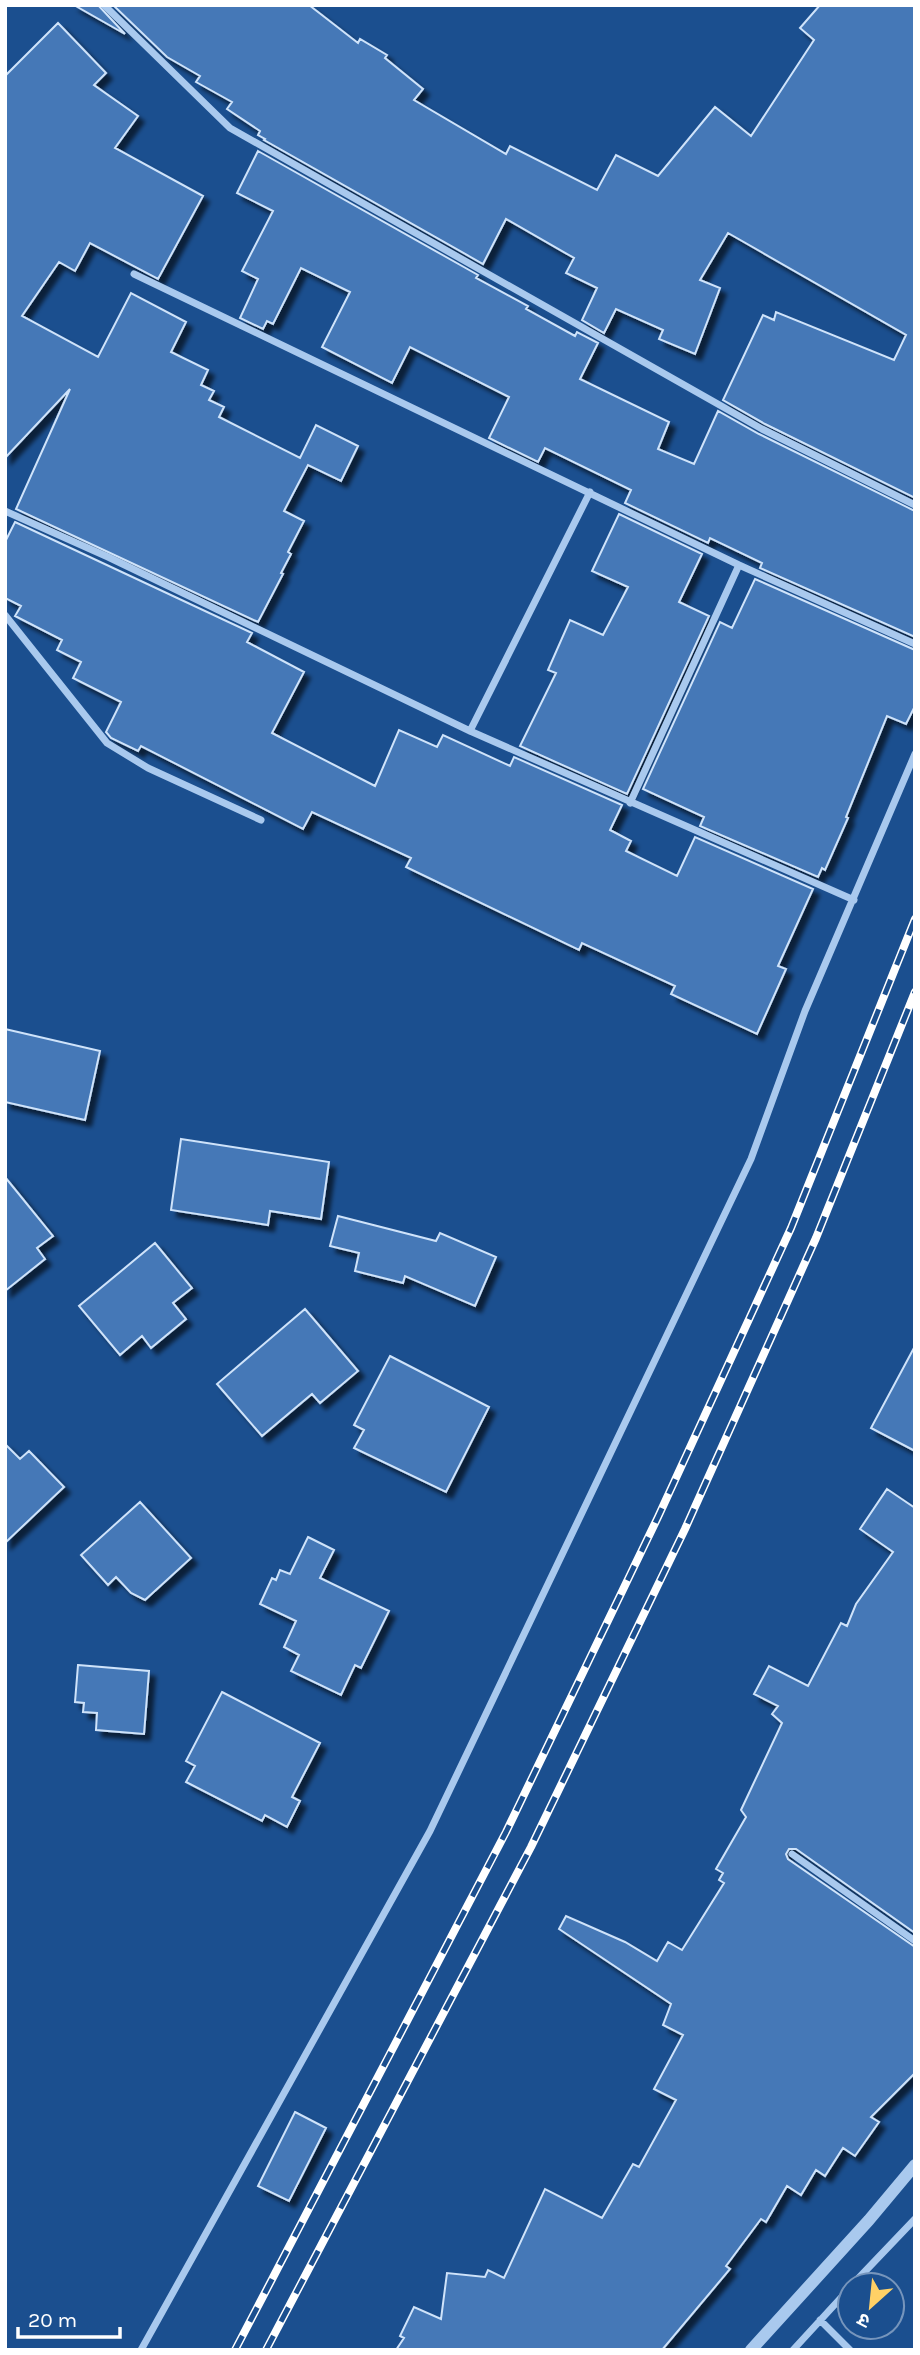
<svg xmlns="http://www.w3.org/2000/svg" width="920" height="2355" font-family="Karla,'Noto Sans Devanagari',sans-serif">
<style>
.building{fill:#4478b7;stroke:#cfe3fa;stroke-width:2;filter:url(#shadow)}
.lines{fill:none;stroke-linecap:round;stroke-linejoin:round}
.minor{stroke:#a9c9ee;stroke-width:7}
.tertiary{stroke:#a9c9ee;stroke-width:12}
.rail-casing{stroke:#fff;stroke-width:8}
.rail{stroke:#1b4f8f;stroke-width:5;stroke-dasharray:16;stroke-linecap:butt}
</style>
<defs>
<filter id="shadow"><feDropShadow dx="6" dy="6" stdDeviation="2" flood-color="#0009"/></filter>
</defs>
<rect width="100%" height="100%" fill="#1b4f8f"/>
<path class="building" d="M74,5h24l27,29z
M113,5h196l49,38 2,-4 27,16 -2,3 38,31 -9,11 92,54 4,-8 87,44 19,-35 42,21 57,-69 36,29 63,-96 -14,-12 20,-23h95v493l-150,-74 -42,-24 40,-85 11,5 2,-8 118,48 12,-25 -178,-102 -28,47 20,8 -25,66 -36,-15 4,-9 -47,-21 -12,24 -22,-13 15,-32 -31,-15 8,-15 -68,-39 -23,45 -219,-124 1,-1 -7,-4 2,-4 -33,-22 5,-7 -36,-20 4,-6 -33,-19z
M58,23l48,50 -12,12 44,31 -23,32 88,48 -45,83 -68,-36 -15,28 -16,-9 -37,54 76,41 33,-64 55,29 -15,30 37,18 -7,15 13,6 -5,9 15,7 -5,10 81,41 16,-33 42,21 -17,35 -33,-16 -24,46 20,10 -16,31 3,2 -10,19 2,1 -25,48 -242,-113 54,-120 -65,69v-382z
M258,151l220,124 -2,3 52,28 -2,3 49,27 2,-4 21,11 -18,36 89,43 -11,27 36,15 24,-53 41,23 156,77v126l-155,-69 2,-5 -52,-25 -2,5 -83,-40 6,-13 -86,-42 -7,14 -49,-24 20,-41 -99,-50 -18,36 -70,-36 28,-55 -49,-24 -28,56 -6,-3 -4,8 -23,-11 18,-39 -16,-8 31,-60 -36,-18z
M619,514l83,40 -23,48 30,14 -82,178 -107,-48 36,-73 -8,-3 22,-50 33,15 25,-48 -36,-16z
M15,522l237,111 -5,9 57,30 -32,61 103,53 24,-56 38,17 6,-12 67,31 4,-9 108,48 -12,25 21,11 -5,10 51,25 18,-39 118,52 -35,77 8,3 -29,65 -86,-40 4,-8 -93,-43 -3,7 -173,-83 5,-9 -99,-46 -9,17 -162,-83 -3,5 -27,-13 -5,-6 15,-30 -48,-24 8,-16 -24,-12 5,-10 -47,-24 6,-10 -16,-8v-56z
M755,579l160,71v56l-9,18 -19,-8 -41,101 2,1 -23,52 -3,-2 -4,9 -118,-51 4,-9 -61,-28 77,-167 12,6z
M5,1029l95,22 -15,69 -80,-18z
M181,1139l148,23 -8,57 -51,-8 -2,14 -97,-15z
M5,1177l48,59 -16,12 8,11 -40,32z
M338,1216l98,25 4,-8 56,24 -21,49 -70,-30 -2,7 -48,-12 4,-18 -29,-7z
M155,1243l37,45 -19,15 13,16 -35,29 -9,-12 -22,19 -41,-49z
M305,1309l53,62 -38,32 -8,-9 -50,42 -45,-52z
M915,1346v105l-44,-23z
M390,1356l99,51 -43,85 -92,-44 10,-18 -10,-5z
M5,1444l15,15 9,-8 35,36 -59,56z
M887,1489l28,19v425l-119,-84h-7l-3,5 2,5 127,88v126l-44,44 8,5 -24,34 -12,-8 -18,28 -9,-6 -15,25 -14,-9 -21,36 -5,-3 -35,47 4,3 -68,81h-266l8,-12 -4,-2 14,-29 27,12 6,-46 38,4 3,-7 16,8 41,-89 57,29 31,-54 6,3 37,-67 -22,-11 29,-54 -20,-10 8,-21 -112,-75 7,-13 59,26 32,19 11,-19 14,8 42,-67 -5,-3 4,-7 -7,-4 30,-52 -5,-7 41,-87 -10,-9 6,-8 -24,-12 15,-28 39,20 33,-63 6,3 9,-22 37,-52 -33,-23z
M140,1502l51,56 -46,42 -14,-7 -15,-16 -8,8 -27,-30z
M308,1537l26,13 -14,28 69,33 -28,57 -6,-3 -14,30 -50,-24 8,-16 -15,-8 12,-26 -36,-17 12,-26 4,2 4,-10 10,4z
M78,1665l71,6 -5,63 -48,-4 1,-17 -14,-1 1,-9 -9,-1z
M222,1692l98,51 -28,54 8,4 -13,26 -22,-12 -3,6 -76,-39 9,-16 -9,-5z
M295,2112l31,16 -37,73 -31,-15z"/>
<g class="lines">
<path class="minor" d="M104,5l126,123 532,301 153,76
M134,274l605,291 176,79
M5,511l103,46 362,174 384,169
M5,615l102,128 41,25 113,52
M470,731l120,-239
M630,803l109,-238
M792,1854l123,87
M852,2285l63,-66
M820,2320l30,30
M141,2350l289,-519 321,-672 54,-148 110,-257
M793,2350l57,-62"/>
<path class="tertiary" d="M751,2350l118,-130 46,-55"/>
<defs>
<path id="rail" d="M235,2350l271,-518 152,-315 133,-289 124,-309
M266,2350l265,-503 154,-318 131,-291 99,-246"/>
</defs>
<use href="#rail" class="rail-casing"/>
<use href="#rail" class="rail"/>
</g>
<rect width="920" height="2355" fill="none" stroke="#ffffff" stroke-width="14"/>
<g transform="translate(871 2306) rotate(207)"><circle r="33" fill="#1b4f8f" stroke="#7695bc" stroke-width="2"/>
<path d="M0-5L12 26L0 18L-12 26Z" fill="#ffd166"/>
<text y="-10" font-size="19" font-weight="bold" text-anchor="middle" fill="#ffffff">उ</text>
</g>
<path d="M18 2327v10h102v-10" fill="none" stroke="#ffffff" stroke-width="3.5"/>
<text x="28" y="2327" font-size="21" fill="#ffffff" stroke="#1b4f8f" stroke-width="5" paint-order="stroke">20 m</text>
</svg>
